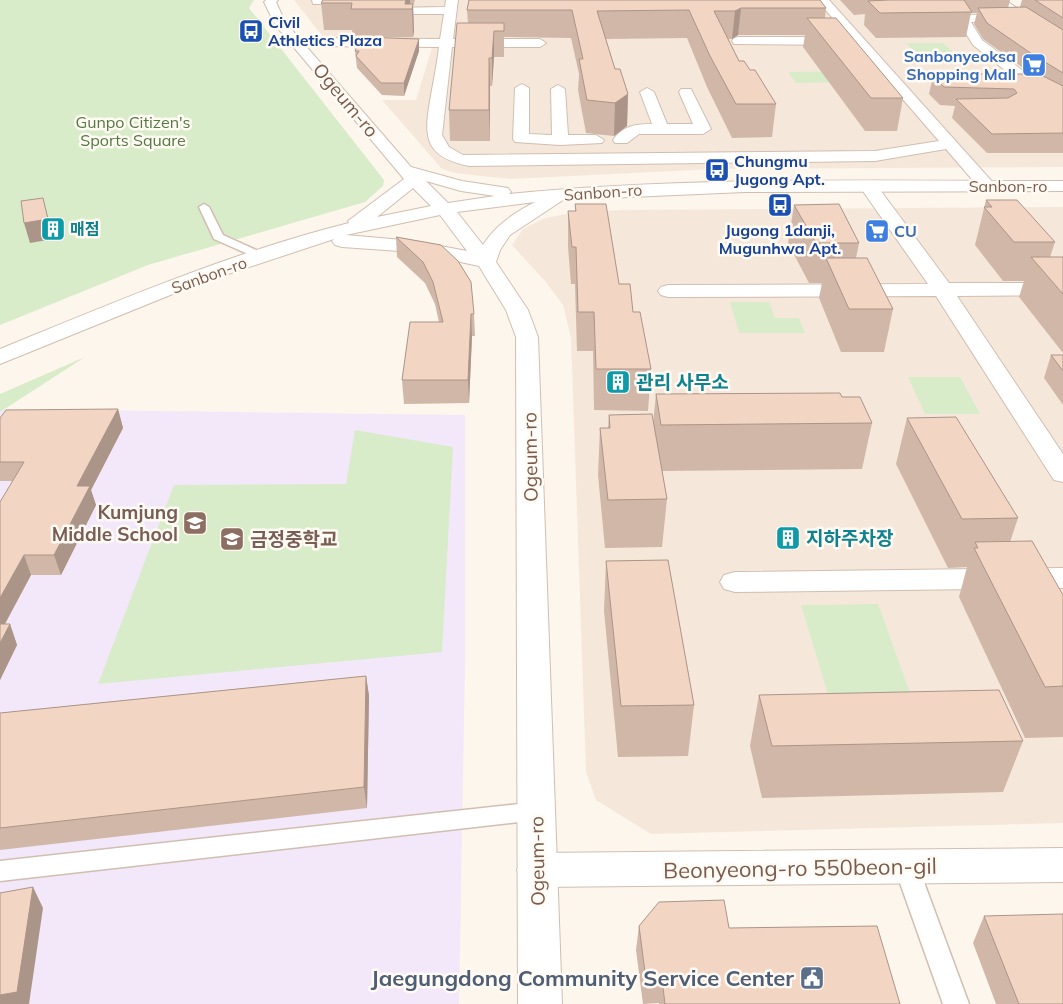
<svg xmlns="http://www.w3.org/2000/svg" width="1063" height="1004" font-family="Mulish,'Noto Sans KR',sans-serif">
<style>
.residential{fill:#f5e8da}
.education{fill:#f3e8fa}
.green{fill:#d8ecc9}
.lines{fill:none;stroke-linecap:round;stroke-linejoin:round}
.service-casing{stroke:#d1beb0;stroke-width:3}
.minor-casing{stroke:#d1beb0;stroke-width:2}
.tertiary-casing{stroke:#d1beb0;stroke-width:2}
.service{fill:#fff;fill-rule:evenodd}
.minor{fill:#fff;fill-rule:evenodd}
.tertiary{fill:#fff;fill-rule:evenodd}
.wall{fill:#d1b7a8}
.shaded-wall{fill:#aa9588}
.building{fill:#f3d5c3;stroke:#aa9588}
.labels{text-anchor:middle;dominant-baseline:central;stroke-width:5;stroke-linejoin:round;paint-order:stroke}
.far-transit-label{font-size:16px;font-weight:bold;fill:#164399;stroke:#fffaf3;text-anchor:start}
.far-shop-label{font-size:16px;font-weight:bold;fill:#366cbe;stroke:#fffaf3;text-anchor:end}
.far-park-label{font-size:16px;fill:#537a41;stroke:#fffaf3}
.far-street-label{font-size:16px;fill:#7a5c4d;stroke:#fffaf3}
.far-culture-label{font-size:16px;font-weight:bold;fill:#0d838f;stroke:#fffaf3;text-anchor:start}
.street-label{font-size:19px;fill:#7a5c4d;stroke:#fffaf3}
.culture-label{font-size:19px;font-weight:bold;fill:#0d838f;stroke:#fffaf3;text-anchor:start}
.education-label{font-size:19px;font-weight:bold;fill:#785e54;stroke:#fffaf3;text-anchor:end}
.near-street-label{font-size:22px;fill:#7a5c4d;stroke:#fffaf3}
.near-service-label{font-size:22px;font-weight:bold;fill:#4e5e75;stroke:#fffaf3;text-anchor:end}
</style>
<rect width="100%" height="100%" fill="#fdf6ec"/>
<path class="residential" d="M294,0h638l24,19 15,23 41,34 51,35v56l-348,2 -205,10 -55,-6 -13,-4 -60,-69h34l16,-52 -101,-1z
M1063,207v616l-412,11 -55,-34 -10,-28 -15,-434 -8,-33 -19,-25 -32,-35 11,-16 22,-11 33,-6 45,-2z"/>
<path class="education" d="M5,409l460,6v248l-6,341h-459v-592z"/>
<path class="green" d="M0,0h254l-5,8 135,172 -1,6 -18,16 -217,63 -148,60z
M906,43h37l10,9h-38z
M860,71l10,11 -74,1 -8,-11z
M730,302h39l6,16h24l6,15h-66z
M85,357l-85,55v-18z
M908,377h52l20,37h-55z
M355,430l98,17 -11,205 -344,32 76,-199 172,-1z
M878,604l35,97h-83l-29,-96z"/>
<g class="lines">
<defs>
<path id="service" d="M204,204l5,3 14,28 42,19v4h-8l-43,-19 -15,-32z
M537,802l8,3 3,6 -3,6 -8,3 -537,61v-20z
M906,856l8,3 4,7 51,138h-26l-49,-138 4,-7z"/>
<path id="minor" d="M312,0h12l-3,4h-8z
M446,0h12l-5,39h87l6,4 -6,4h-88l-10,88 7,12 14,8 412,-4 64,-10 -122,-141h12l167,186 -3,4h-12l-35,-41 -71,12 -406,5c-42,-9 -46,-26 -39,-65 3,-18 7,-36 9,-54l-141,-1 -6,-4 6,-4 142,1 4,-25h-52l-2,9 -4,1 -6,-4 1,-9 6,-3 58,-1z
M1013,14l4,1v6l-46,1 11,18 44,33 37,23v10l-47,-27 -43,-34 -16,-26 6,-4z
M738,37h103l6,4 -6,4 -107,-1 -2,-3 2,-3z
M522,84l7,4v46l23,1 -1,-46 7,-4 7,4 3,46h28l8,5 -2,3 -42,2 -45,-3 -2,-3 2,-51z
M647,88l7,4 13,32h26l-14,-32 2,-3h10l20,40 -8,5h-64l-12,9h-12l-2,-3c10,-14 22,-16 39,-16l-12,-32z
M869,182l6,1 74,100h114v12l-106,1 106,158v28l-9,-2 -4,-6 -114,-178 -268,1 -7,-2 -3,-4 3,-4 7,-2 260,-1 -68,-97 3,-4z
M1063,568v20l-328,4 -11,-3 -4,-7 4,-7 11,-3z
M1063,848v34l-526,5 -14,-5 -6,-12 6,-12 14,-5z"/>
<path id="tertiary" d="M266,0h12l-2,2 9,20 126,145 51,14 46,7 3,4 -2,2c184,-18 370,-13 554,-13v10l-319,1 -181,8 -53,35 -10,15 -4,12 32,48 10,27 24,667h-44l-2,-667 -10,-27 -27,-44 -65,-14 -72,-5 -7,-2 -3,-4 2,-2 -139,46 -195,79v-15c115,-47 229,-96 349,-126l-1,-2 56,-42 -128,-153 -12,-24zM426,181l35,10 34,5 -47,7zM413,188l18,18 -54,11zM535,202c-21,11 -39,23 -52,43l-26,-33zM440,215l27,36 -53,-10 -68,-6z
M992,0h13l58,39v10z"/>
</defs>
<use href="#service" class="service-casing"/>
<use href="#minor" class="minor-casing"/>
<use href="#tertiary" class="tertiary-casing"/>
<use href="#service" class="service"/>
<use href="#minor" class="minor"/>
<use href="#tertiary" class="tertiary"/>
</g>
<path class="wall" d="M323,0h92l-2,6 1,25 -1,6h-60l-1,-7h-28l-3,-27z
M469,0l357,8 -1,10 78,80 -6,33h-32l-62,-84 2,-12h-67l-6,4h-4l11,22 11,9 26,34 -4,33 -40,1 -25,-51 -20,-49 -81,1 9,30 13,25 -1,32 -13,10 -28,-3 -8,-43 1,-16 -8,-36 -67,-1v20h-10l-2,29h-2v55h-40l-1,-31 19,-87 -1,-13z
M840,0h170l-2,8 12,-1 2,-7h41v153h-76l-35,-35 3,-12 -15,-1 -11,-11 4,-18h12v-2h86l-48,-35 -9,-15 3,-11h-6l-5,24 -90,1 -12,-13 1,-11 -11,1z
M419,39v12l-15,45 -22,-1 -25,-27 -2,-17z
M986,200l69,42 -5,15h13v96l-44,-56 5,-16h-21l-28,-36z
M575,204l44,80 14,28 18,57 -3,42 -54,-1 -1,-59h-16l-2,-67h-4l-3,-37v-36h7z
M794,205l65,38 -3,15 37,51 -9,43h-43l-22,-54 3,-15h-13l-21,-40z
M396,237l45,8 33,69 1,22h-3l-3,67 -65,1 -2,-24 37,-58 -4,-18 -10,-21 -28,-26z
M1051,355h12v50l-19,-27z
M656,394l186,3 30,26 -10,46 -200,2 5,28 -5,48 -57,1 -7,-73 2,-47h8l1,-13 44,9z
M118,409l5,19 -32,62 5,15 -35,70h-30l-26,49h5l7,21 -17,35v-178l13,-21h-13v-63z
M907,418l111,100 -8,24 53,53v142l-38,1 -66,-141 8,-30 -19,1 -52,-104z
M606,561l88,144 -6,51 -70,1 -14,-146z
M366,676l3,20 -2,112 -367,42v-137z
M759,695l264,46 -20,51 -241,6 -12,-52z
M984,916l79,88h-67l-23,-61z
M639,926l90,2 171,76h-241v-1l-16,1 -7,-54z"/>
<path class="shaded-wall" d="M406,0h4v9l-5,-5z
M413,4l1,27 -1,6 -1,-28z
M741,8l-3,27 -6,4 3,-28z
M494,31v26l-2,29v-28z
M419,39v12l-15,45v-13z
M489,58l1,28v55l-1,-31z
M628,94l-1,32 -13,10 1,-33z
M43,198l10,41 -23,4 -6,-20z
M471,314l1,22 -3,67 -1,-23z
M118,409l5,19 -32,62 5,15 -35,70 -7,-20 23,-69z
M24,555l7,20 -31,58v-35z
M10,624l7,21 -17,35v-37z
M366,676l3,20 -2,112 -3,-21z
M33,887l10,21 -14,96h-29v-9z"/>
<path class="building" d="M323,0h83l-1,4h8l-1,5h-61l1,-6h-31z
M469,0h351l6,8h-85l-6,3h-21l25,50h5l6,9h5l21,34h-40l-26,-48 -21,-46 -92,1 18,58h5l8,25 -13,9 -28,-3 -8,-41h4l-11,-49h-105z
M889,0h75l8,12 -92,1 -12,-12z
M1035,0h28v18z
M1026,7l37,23v43l-31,-19 -45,-31 -9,-15z
M807,18h29l67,80h-32z
M457,23h47v8h-10l-2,27h-3v52h-40z
M361,37l58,2 -15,44h-23l-25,-27 3,-5h-4z
M945,74h94l24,12v47l-71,1 -36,-35 52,-1 9,-5 -3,-4 -70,-2 -11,-11h14z
M43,198l5,21 -24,4 -3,-22z
M986,200h31l38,42h-41l-30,-35h8z
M575,204h31l13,80h11l3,28h7l11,57h-55l-2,-57h-16l-2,-65h-4l-4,-36h8z
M839,204l20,39h-43l-22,-38z
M396,237l45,8 17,16 13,21 3,32h-3l-3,66h-66l8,-58h33l-10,-40 -10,-20z
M1031,257h32v37z
M826,258h41l26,51h-44z
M1051,355h12v16z
M840,393l2,4h18l12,26 -211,2 -5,-31z
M118,409l-41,77h13l-36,69h-30l-24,43v-96l24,-40h-24v-44l6,-8z
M652,414l15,85 -59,1 -8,-72h10l-1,-13z
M956,417l62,101 -56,1 -55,-101z
M1032,541l31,54v91l-18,1 -71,-139h4l-3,-6z
M668,560l26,145 -73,1 -15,-145z
M0,624h10l-10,19z
M366,676l-2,111 -364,41v-115z
M999,690l24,51 -251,5 -13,-51z
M33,887l-16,105 -17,3v-102z
M724,900l5,28 148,-2 23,78h-235l-3,-25 -16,1 -7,-54 20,-24z
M1063,914v90h-44l-35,-88z"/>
<defs>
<symbol id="bus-square" viewBox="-11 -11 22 22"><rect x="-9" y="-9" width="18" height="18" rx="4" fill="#1a4fb4" stroke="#fffaf3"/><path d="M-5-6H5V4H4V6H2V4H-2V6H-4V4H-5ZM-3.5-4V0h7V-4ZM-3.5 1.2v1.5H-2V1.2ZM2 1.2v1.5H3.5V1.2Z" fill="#fff"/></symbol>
<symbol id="supermarket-square" viewBox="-11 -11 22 22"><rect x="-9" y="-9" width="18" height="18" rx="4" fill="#3f7fe0" stroke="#fffaf3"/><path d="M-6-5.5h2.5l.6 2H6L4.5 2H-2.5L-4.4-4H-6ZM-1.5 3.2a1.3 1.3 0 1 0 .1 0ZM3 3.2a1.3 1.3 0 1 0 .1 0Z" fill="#fff"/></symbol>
<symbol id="building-square" viewBox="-11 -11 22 22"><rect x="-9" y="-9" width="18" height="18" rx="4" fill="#0f9aa8" stroke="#fffaf3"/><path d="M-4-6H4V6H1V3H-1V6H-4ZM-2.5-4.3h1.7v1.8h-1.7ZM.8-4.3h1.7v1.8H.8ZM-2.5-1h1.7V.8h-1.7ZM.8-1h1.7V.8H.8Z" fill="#fff"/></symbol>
<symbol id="school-square" viewBox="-11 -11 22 22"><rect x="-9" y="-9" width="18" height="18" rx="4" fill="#8d6e63" stroke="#fffaf3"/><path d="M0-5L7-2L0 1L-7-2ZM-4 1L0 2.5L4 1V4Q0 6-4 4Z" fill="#fff"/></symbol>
<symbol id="civic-square" viewBox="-11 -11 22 22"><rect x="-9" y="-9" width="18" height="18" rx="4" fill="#5c6f8a" stroke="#fffaf3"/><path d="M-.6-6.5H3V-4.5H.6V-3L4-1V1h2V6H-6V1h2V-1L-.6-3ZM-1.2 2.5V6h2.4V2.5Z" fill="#fff"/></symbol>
</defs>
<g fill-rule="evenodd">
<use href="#bus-square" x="237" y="17" width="28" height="28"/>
<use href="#supermarket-square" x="1020" y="51" width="28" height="28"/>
<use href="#bus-square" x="703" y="156" width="28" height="28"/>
<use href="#bus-square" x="766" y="191" width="28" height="28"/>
<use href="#building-square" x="39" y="215" width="28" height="28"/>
<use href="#supermarket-square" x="863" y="217" width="28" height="28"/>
<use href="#building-square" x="604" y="368" width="28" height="28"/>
<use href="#school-square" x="181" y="509" width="28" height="28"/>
<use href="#building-square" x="774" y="524" width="28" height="28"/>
<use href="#school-square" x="218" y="525" width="28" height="28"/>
<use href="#civic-square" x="798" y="964" width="28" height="28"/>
</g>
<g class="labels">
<g class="far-transit-label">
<text x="268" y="22">Civil<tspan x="268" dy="18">Athletics Plaza</tspan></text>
<text x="734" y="161">Chungmu<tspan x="734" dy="18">Jugong Apt.</tspan></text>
<text x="780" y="230" text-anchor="middle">Jugong 1danji,<tspan x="780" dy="18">Mugunhwa Apt.</tspan></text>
</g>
<g class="far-shop-label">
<text x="1016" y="56">Sanbonyeoksa<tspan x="1016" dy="18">Shopping Mall</tspan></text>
<text x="894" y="231" text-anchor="start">CU</text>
</g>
<g class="far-park-label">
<text x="133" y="122">Gunpo Citizen's<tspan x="133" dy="18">Sports Square</tspan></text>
</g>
<g class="far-street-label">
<text x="1008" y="186">Sanbon-ro</text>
<text transform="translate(603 192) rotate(-4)">Sanbon-ro</text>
<text transform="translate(209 275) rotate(-20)">Sanbon-ro</text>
</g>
<g class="far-culture-label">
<text x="70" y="229">매점</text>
</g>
<g class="street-label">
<text transform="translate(346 100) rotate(50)">Ogeum-ro</text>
<text transform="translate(530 457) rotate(-91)">Ogeum-ro</text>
<text transform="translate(537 861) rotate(-91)">Ogeum-ro</text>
</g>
<g class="culture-label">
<text x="636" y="382">관리 사무소</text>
<text x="806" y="538">지하주차장</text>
</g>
<g class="education-label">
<text x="178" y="512">Kumjung<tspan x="178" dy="22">Middle School</tspan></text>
<text x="250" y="539" text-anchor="start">금정중학교</text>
</g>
<g class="near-street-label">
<text transform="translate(800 868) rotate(-1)">Beonyeong-ro 550beon-gil</text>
</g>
<g class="near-service-label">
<text x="794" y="978">Jaegungdong Community Service Center</text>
</g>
</g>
</svg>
